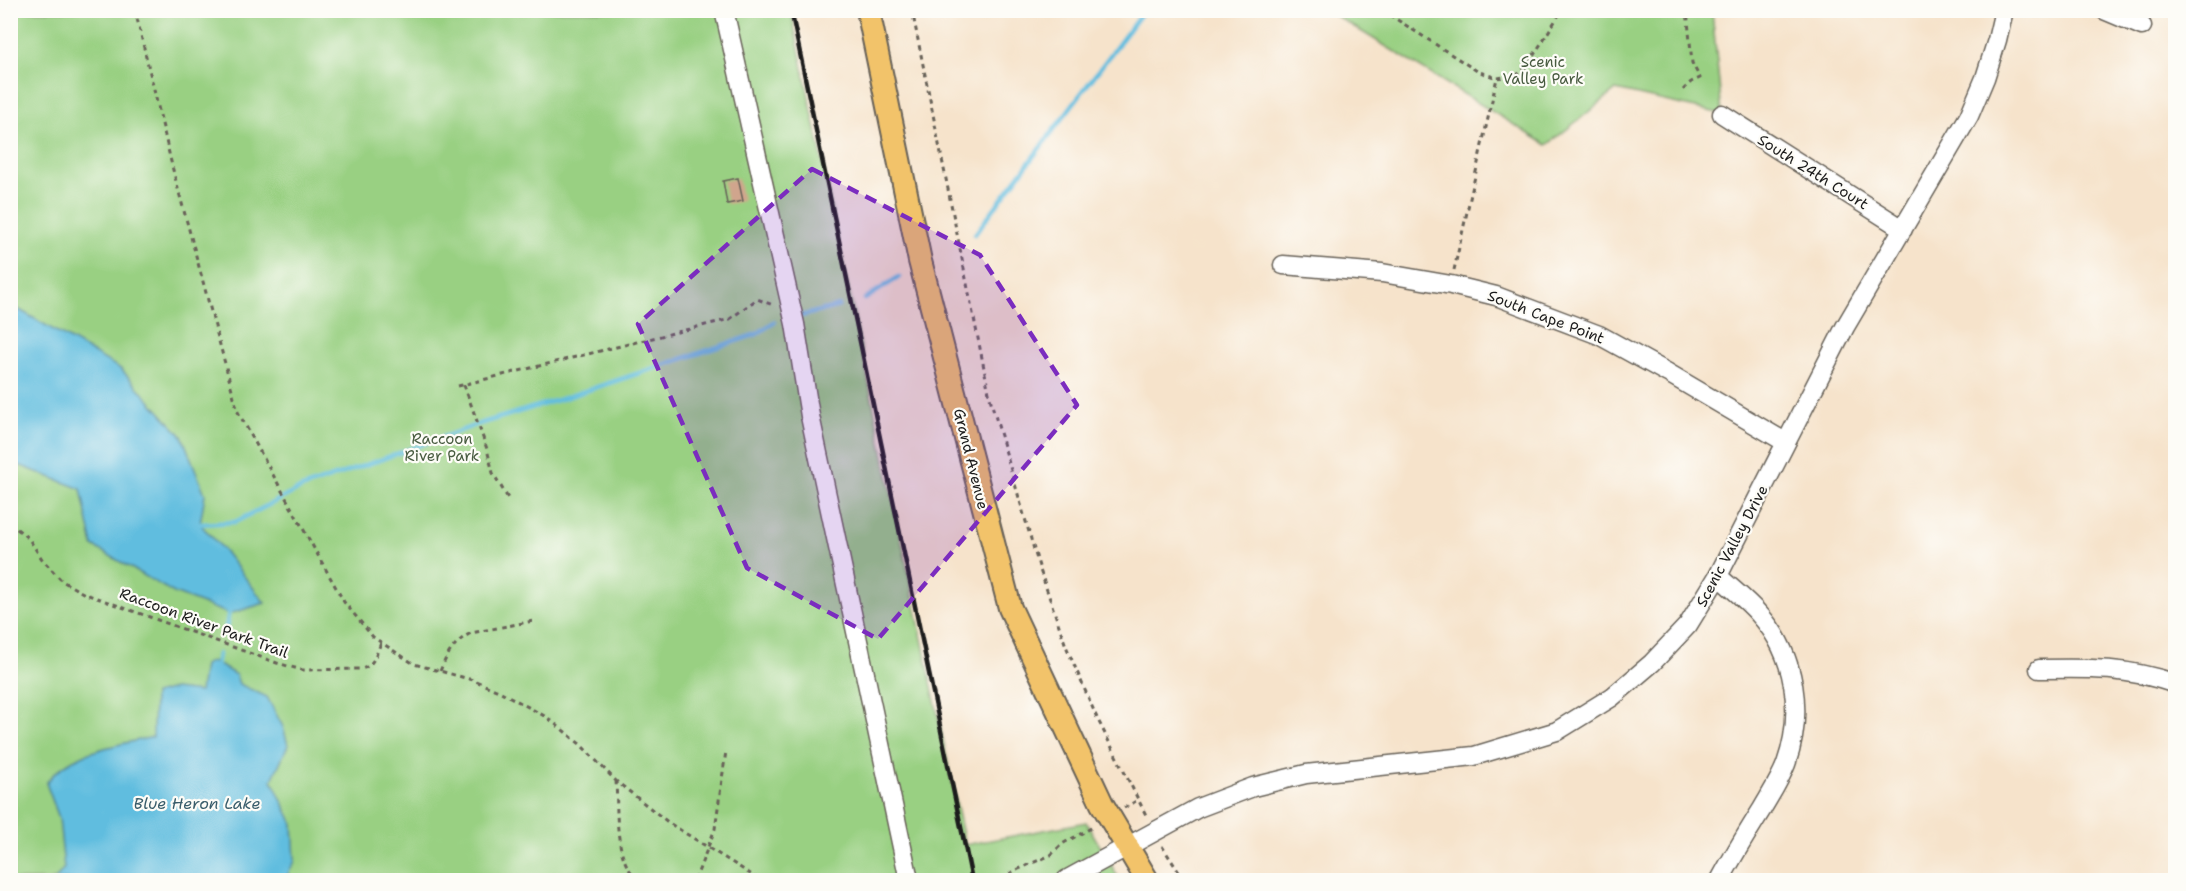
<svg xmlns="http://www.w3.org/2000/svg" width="2186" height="891" font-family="'Shantell Sans',sans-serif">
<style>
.green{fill:#99d082;stroke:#5a764f;stroke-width:1.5}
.water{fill:#61bddf;stroke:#3e6c7e;stroke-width:1.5}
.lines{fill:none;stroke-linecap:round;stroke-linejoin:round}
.stream{stroke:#61bddf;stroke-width:4.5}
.building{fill:#d0a58d}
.minor-casing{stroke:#686259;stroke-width:21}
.major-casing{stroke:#686259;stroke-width:26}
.path{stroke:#686259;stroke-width:3;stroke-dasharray:4.5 4.5;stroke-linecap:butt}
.minor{stroke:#fff;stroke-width:18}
.major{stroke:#f2c36a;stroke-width:22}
.rail{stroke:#1c1c1c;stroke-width:4.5}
.marked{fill:#7b2cbf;fill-opacity:0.2;stroke:#7b2cbf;stroke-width:4.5;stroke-dasharray:12 8;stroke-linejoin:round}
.labels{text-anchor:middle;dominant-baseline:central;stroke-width:4.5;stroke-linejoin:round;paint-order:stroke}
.park-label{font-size:15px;fill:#485b40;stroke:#fdfcf7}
.street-label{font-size:15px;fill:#1c1c1c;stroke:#fdfcf7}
.water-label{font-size:16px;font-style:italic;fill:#385c6a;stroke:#fdfcf7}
</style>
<rect width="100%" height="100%" fill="#fdfcf7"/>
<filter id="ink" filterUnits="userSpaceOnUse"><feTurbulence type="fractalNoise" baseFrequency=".0167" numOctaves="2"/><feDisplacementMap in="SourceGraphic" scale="12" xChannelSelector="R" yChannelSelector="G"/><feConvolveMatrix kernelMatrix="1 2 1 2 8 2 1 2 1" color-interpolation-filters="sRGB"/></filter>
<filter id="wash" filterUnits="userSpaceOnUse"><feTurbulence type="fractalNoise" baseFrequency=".008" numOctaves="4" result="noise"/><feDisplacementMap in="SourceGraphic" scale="24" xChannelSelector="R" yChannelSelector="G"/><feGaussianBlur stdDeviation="1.35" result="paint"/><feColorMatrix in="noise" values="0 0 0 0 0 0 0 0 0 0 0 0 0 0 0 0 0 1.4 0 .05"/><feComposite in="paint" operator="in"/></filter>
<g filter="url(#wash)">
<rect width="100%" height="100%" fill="#f6e3cb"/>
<path class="green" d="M10,11h781l174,834 121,-23 34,58h-1109z
M1328,11h384l10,103 -106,-24 -69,55z"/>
<path class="water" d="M11,305l110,64 61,67 23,58 -5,30 22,24 43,55 -36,11 -55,-21 -81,-47 -12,-57 -70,-27z
M212,661l24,14 3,9 28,13 16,30 5,18 -16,35 21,44 2,37 -7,13 1,6h-234l9,-12 -5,-50 -13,-35c25,-33 69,-37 107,-46l1,-43 20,-5 26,3 4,-27z"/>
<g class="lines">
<path class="stream" d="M975,234l169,-224
M865,299l34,-22
M801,316l38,-10
M198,528l2,-4 35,-2 67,-34 177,-64 82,-25 196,-65 17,-12
M225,634l4,-23
M216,666l2,-12"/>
</g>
<g id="blocks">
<path class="building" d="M738,178l5,23 -16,3 -4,-23z"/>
</g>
</g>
<g filter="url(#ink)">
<use href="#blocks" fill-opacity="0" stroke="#686259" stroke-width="1.5"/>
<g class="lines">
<defs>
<path id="minor" d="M724,10l71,314 15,92 99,464
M2104,10l38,16
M1722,114l181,115
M1283,265l99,8 69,12 45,11 103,39 69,38 117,69
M1718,576c14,13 29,24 41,38 37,41 45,99 27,150 -6,16 -16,31 -24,45 -15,24 -29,47 -42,71
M2039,669c51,-1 87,-2 137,15
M1066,880l132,-72 55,-21 53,-13 168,-18 83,-25 55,-34 40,-34 36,-38 30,-49 127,-249 124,-211 16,-38 12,-38 7,-30"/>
<path id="major" d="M868,10l52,251 90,347 92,196 45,76"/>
</defs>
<use href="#minor" class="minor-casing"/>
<use href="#major" class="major-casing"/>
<path class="path" d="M135,10l38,160 65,242 106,190 29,35 41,27 59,16 28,12 47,26 32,26 36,37 53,42 91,57
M912,10l78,388 50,172 26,76 31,72 50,99
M1382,10l95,61 20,7 20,-3 10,-9 35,-56
M1683,90l8,-8 9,-4 -8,-15 -5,-53
M1454,270l43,-192
M464,385l23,64 6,24 16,27
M458,386l272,-67 27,-20 16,6
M10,523l19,16 13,20 20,22 21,12 194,70 25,7 59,-1c13,-3 15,-15 20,-26
M440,671c8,-18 14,-29 31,-38l62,-12
M616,781c2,29 -3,83 24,99
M1124,808l14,-8
M1162,846l22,34
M695,880l20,-51 11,-78
M1003,880l4,-5 7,-4 37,-16 11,-11 31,-17"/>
<use href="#minor" class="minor"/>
<use href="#major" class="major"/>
<path class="rail" d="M791,10l181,870"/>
</g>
</g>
<path class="marked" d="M812,169l168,86 97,150 -199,234 -131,-71 -109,-244z"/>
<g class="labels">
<g class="park-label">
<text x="1543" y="62">Scenic<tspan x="1543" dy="17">Valley Park</tspan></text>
<text x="442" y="439">Raccoon<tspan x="442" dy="17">River Park</tspan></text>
</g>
<g class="street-label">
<text transform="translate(1813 172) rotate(32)">South 24th Court</text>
<text transform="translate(1546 317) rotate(21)">South Cape Point</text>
<text transform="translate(971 459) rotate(76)">Grand Avenue</text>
<text transform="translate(1732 546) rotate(-62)">Scenic Valley Drive</text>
<text transform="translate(204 623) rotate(20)">Raccoon River Park Trail</text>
</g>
<g class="water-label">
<text x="197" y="803">Blue Heron Lake</text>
</g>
</g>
<rect width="2186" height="891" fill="none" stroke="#fdfcf7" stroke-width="36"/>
</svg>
